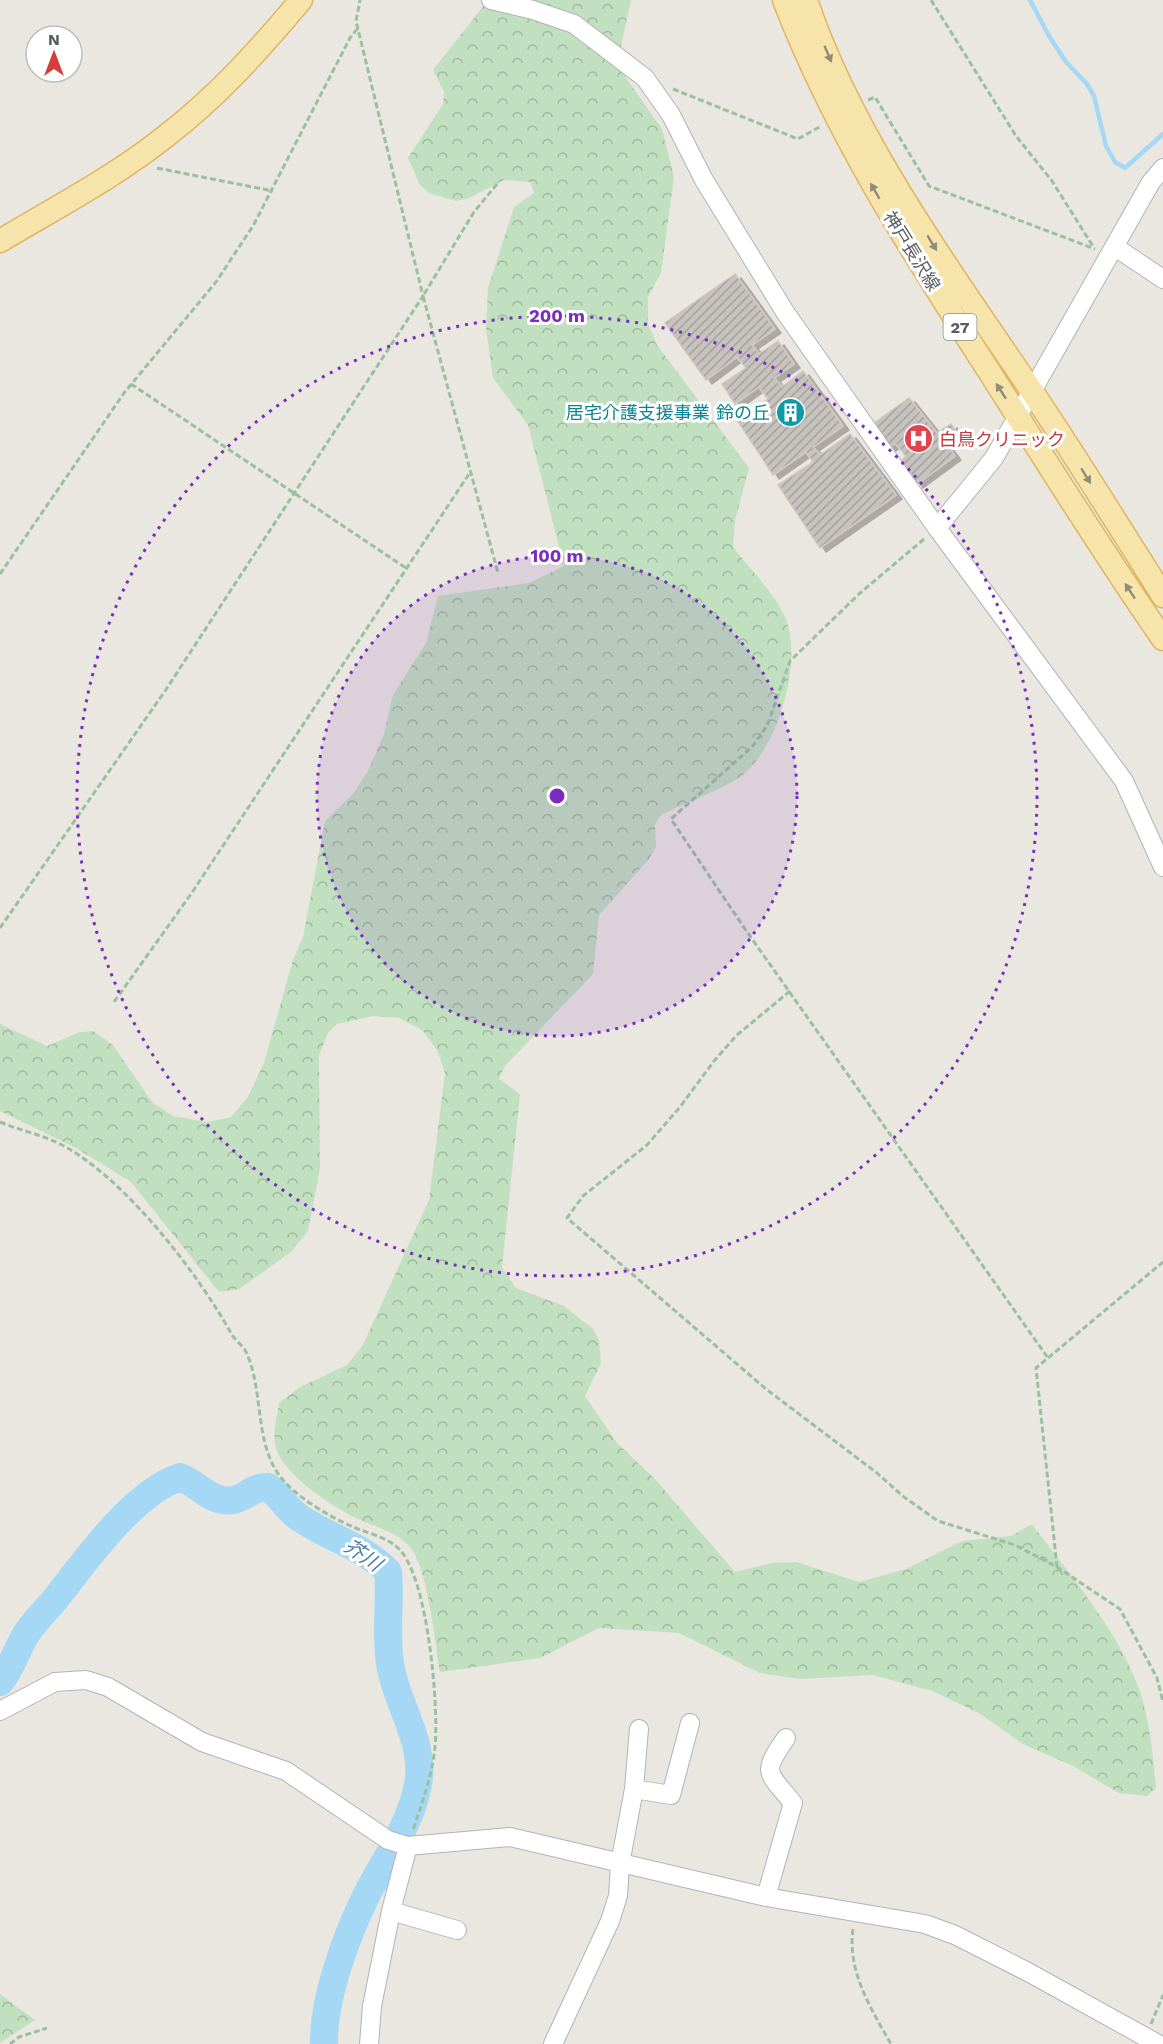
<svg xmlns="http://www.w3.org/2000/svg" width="1163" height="2044" font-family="'Work Sans','Noto Sans JP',sans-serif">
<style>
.forest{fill:url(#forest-crowns)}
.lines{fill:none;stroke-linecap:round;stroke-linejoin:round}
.stream{stroke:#a5d8f5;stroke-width:4.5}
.river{stroke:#a5d8f5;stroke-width:28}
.building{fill:url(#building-hatch);stroke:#cec8bf;stroke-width:1.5;filter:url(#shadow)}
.minor-casing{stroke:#b1b3b7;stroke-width:20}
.major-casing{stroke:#e1b462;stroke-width:25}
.path{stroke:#99c0a1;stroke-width:3;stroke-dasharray:6 3;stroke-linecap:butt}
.minor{stroke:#fff;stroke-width:18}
.major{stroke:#f6e4aa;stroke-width:22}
.oneway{fill:#908c7a}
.ring{fill:none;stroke:#7b2cbf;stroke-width:3;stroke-dasharray:3 6}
.labels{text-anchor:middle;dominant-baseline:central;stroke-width:6;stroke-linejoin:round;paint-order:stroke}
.shield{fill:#fff;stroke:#8b8d90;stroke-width:1.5}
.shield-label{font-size:16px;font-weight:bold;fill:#595c60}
.street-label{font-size:18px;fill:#595c60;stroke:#fff}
.culture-label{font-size:18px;fill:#0d838f;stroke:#fff;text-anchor:end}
.health-label{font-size:18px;fill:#be3a42;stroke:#fff;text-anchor:start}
.water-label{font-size:20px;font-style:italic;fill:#467ba5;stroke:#fff}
.centre{fill:#7b2cbf;stroke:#fff;stroke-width:3}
.ring-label{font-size:18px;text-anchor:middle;font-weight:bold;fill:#7b2cbf;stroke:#fff;stroke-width:6;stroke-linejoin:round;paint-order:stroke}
</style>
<defs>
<pattern id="forest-crowns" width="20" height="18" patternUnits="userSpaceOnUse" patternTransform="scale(1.5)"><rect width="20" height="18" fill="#c1e0bf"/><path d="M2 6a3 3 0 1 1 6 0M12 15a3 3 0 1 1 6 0" fill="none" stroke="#a0b99f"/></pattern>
<pattern id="building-hatch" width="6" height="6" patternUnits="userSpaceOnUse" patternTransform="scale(1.5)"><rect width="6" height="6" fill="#c6c2be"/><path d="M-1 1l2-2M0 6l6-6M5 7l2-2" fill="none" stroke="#a4a19e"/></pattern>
<filter id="shadow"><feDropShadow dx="6" dy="4" stdDeviation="0" flood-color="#0004"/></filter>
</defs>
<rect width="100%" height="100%" fill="#eae7e0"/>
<path class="forest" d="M488,0h143l-12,55 7,23 36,51 12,48 -13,96 -13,24v26l9,22 92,123 -14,53 -2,26c16,21 38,42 50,66 23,42 -5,137 -43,164 -23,15 -54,25 -79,38l-6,9 1,23 -7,12 -50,56 -6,59 -89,93 -5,12 21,15 -18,173 14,21 48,18 29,23 6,11 2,23 -16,33 32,47 38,36 80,93 37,-9 24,-1 63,20 47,-13 56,-28 49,-5 21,-12c37,50 86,106 107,165 11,31 14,66 17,99l-9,8 -28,-3 -46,-27 -50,-22 -44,-31 -47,-22 -59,-16 -74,4 -39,-6 -81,-40 -80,-5 -59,30 -100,14c-5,-29 -12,-104 -30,-125 -15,-17 -37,-20 -56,-30 -25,-13 -69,-41 -78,-69 -4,-13 1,-32 3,-45l21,-16 47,-22 16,-20 66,-145 16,-127 -8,-23 -15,-20 -23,-12 -26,-2 -36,8 -9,9 -9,22 1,114 -12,62 -16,20 -33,24 -20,14 -20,3 -88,-110 -55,-34 -76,-37v-87l47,22 33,-14 13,-1 20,14 39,57 21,14 35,6 23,-5 17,-20 16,-34 29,-103 10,-23 22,-116 29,-28 14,-22 16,-37 9,-39 33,-52 12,-47 91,-13 35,-17 -36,-141 -35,-47 -7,-50 2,-40 26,-81 20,-14 -4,-11 -26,-2 -35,18 -13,3 -27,-8 -9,-8 -12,-27 35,-54 1,-12 -11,-22z
M0,1994l35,26 -35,23z"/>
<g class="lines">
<path class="stream" d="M1030,0l19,36 17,26 21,22 7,12 12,50 9,16 10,6 38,-34"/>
<path class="river" d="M0,1682c13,-15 17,-36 29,-52 7,-10 16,-19 24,-28 32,-40 78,-108 127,-125 18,6 31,27 53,23 13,-2 20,-14 35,-13 12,8 17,20 29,29 29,21 67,30 91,56 3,30 -3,60 2,91 6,42 36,78 28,122 -9,44 -35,76 -54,115 -19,40 -41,100 -40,144"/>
</g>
<path class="building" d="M735,274l40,55 -23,16 7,9 19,-13 16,23 -20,14 8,9 21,-16 40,55 -30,21 7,8 30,-21 46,61 -76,53 -42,-63 35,-23 -7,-10 -33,23 -36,-55 31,-21 -9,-12 -24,17 -13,-20 24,-16 -9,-11 -31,23 -41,-57z
M909,398l28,35 14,-9 7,10 -12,10 9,12 -38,28 -15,-24 4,-4 -11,-13 -5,4 -17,-23z"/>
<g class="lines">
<defs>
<path id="minor" d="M491,0l42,10 41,14 71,54 26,37 33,65 81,132 152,216 187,253 39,86
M1115,247l48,32
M937,528l57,-70 157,-276 12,-14
M0,1711l55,-29 31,-2 22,7 94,55 84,29 102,69 20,6 102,-9 256,60 159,27 30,11 73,37 130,72
M634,1789l5,-60
M766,1897l27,-94c-26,-32 -32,-29 -7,-65
M391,1911l17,-65
M369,2044l3,-38 19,-95 66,19
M553,2044l57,-123 8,-25 2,-32 14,-75 37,6 19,-72"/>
<path id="major" d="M784,0c52,135 130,255 208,376 56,88 111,177 171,263
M806,0c47,140 145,271 227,393 45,67 87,135 130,203
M0,241c55,-33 115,-64 166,-105 51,-39 94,-87 135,-136"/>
</defs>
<use href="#minor" class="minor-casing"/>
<use href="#major" class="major-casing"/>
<path class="path" d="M931,0l85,136 36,45 42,67
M673,89l125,50 23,-13
M868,100l7,-3 54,89 166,63
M157,168l116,23
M497,184l-23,28 -51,84 75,277
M131,384l275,184
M924,539l-65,55 -69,67 -23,65 -15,21 -81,72 74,110 303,429
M0,574l124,-181 92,-111 37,-56 97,-188 8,-10
M0,928l165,-237 258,-395 -67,-275 4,-21
M790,991l-53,44 -23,26 -34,46 -33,38 -64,51 -16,22 199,171 111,84 27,24 34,24 77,24 42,22 63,42 37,69 6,24
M114,1002l77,-108 280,-423
M0,1122c21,9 44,13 64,24 62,34 134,127 168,189 4,6 11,11 14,17 18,38 8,88 33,123 15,21 51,42 74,52 15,6 33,10 45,21 30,27 41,159 37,199 -3,29 -13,56 -22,83
M1057,1567l-21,-199 127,-106
M853,1929c-6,42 18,80 38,115
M1151,2024l12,-29
M10,2044l9,-7 28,-9"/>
<use href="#minor" class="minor"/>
<use href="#major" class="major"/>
</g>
<defs><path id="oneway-solid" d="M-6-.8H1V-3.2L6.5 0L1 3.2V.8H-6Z" transform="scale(1.5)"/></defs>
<g class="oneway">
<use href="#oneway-solid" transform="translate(828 54) rotate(67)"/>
<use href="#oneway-solid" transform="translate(875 191) rotate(-120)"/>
<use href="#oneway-solid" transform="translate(932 243) rotate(59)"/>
<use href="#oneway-solid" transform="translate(1001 391) rotate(-123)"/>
<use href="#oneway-solid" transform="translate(1086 476) rotate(58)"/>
<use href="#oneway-solid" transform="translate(1130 591) rotate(-123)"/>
</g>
<circle cx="557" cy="796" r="240" fill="#7b2cbf" fill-opacity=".12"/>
<g class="ring">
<circle cx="557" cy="796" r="240"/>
<circle cx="557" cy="796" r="480"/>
</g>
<defs>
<symbol id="building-disc" viewBox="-11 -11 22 22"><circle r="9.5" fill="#0f9aa8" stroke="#fff"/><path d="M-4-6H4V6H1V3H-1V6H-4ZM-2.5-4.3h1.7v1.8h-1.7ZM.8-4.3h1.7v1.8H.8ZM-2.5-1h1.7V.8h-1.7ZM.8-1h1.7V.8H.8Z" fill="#fff"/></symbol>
<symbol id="hospital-disc" viewBox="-11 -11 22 22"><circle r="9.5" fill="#e0444e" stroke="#fff"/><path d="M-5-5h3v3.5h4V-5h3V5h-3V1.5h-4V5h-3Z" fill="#fff"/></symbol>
</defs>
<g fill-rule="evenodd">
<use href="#building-disc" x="774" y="396" width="33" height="33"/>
<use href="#hospital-disc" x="902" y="422" width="33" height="33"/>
</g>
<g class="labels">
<rect class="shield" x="943.5" y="314" width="33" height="26" rx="4.5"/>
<g class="shield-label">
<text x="960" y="327">27</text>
</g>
<g class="street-label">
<text transform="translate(912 251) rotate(58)">神戸長沢線</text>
</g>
<g class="culture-label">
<text x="770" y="412">居宅介護支援事業 鈴の丘</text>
</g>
<g class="health-label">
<text x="939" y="439">白鳥クリニック</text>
</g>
<g class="water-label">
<text transform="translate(363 1555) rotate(34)">芥川</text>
</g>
</g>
<circle cx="557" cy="796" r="9" class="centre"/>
<g class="ring-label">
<text x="557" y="322">200 m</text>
<text x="557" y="562">100 m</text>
</g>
<g transform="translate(54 54)"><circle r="28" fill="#ffffff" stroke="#bdbebf" stroke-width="1.5"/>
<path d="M0-4.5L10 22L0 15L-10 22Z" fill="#d63c3b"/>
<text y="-9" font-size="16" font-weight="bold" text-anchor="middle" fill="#595c60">N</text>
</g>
</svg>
